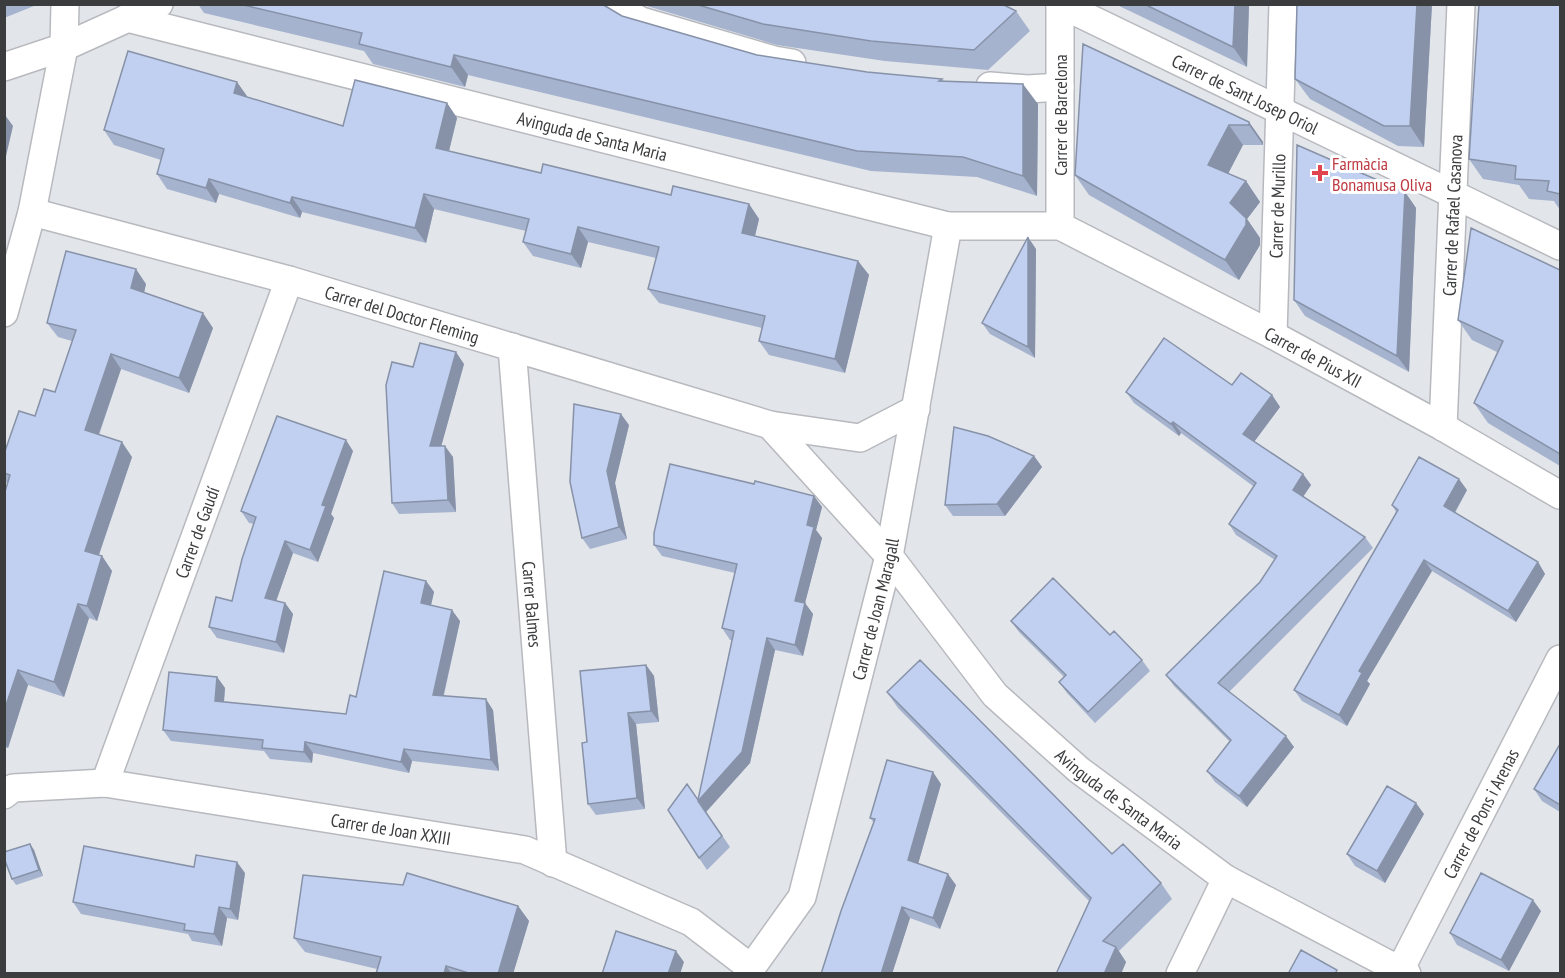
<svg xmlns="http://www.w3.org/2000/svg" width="1565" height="978" font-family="'PT Sans Narrow',sans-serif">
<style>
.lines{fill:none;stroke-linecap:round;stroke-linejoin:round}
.street-casing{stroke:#b7b9be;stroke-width:30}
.street{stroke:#fff;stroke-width:27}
.wall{fill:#a6b3ce}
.shaded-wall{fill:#8792a8}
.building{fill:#c1d0f0;stroke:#8792a8;stroke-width:1.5}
.health-dot{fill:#e0444e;stroke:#fff;stroke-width:2}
.labels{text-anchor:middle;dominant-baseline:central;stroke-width:6;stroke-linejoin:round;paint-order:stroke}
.street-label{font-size:18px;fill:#3b3c3e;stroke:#fff}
.health-label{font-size:18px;fill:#be3a42;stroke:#fff;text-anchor:start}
</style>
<rect width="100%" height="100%" fill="#e2e5ea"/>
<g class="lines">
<defs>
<g id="street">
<path d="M611,4l30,17 133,39 18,3"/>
<path id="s1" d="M1060,4l500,242"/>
<path d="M1060,4v222"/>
<path id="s2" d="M127,18l821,208h112l213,109 170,92 117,68"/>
<path d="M4,67l60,-20 95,-43"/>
<path d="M990,86l38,3 32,-2"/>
<path id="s3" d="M32,212l257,68 481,145 119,131 106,139 84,75 147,109 181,95"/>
<path d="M4,313l28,-101 32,-165 1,-43"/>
<path id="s4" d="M1273,335l10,-331"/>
<path id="s5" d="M512,347l41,516"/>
<path d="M770,425l90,13 56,-29"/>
<path id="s6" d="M1443,427l18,-423"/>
<path id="s7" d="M105,783l184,-503"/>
<path id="s8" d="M4,795l9,-7 92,-5 420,67 166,72 60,46"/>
<path id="s9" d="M1400,970l160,-311"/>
<path id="s10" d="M747,974l55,-77 87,-341 59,-330"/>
<path d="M1180,974l46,-95"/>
</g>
</defs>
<use href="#street" class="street-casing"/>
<use href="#street" class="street"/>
</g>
<path class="wall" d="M4,4h35l-35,14z
M198,4h404l20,12 135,39 110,17 75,7 2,2 94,23 -1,92 -60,-19 -106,-6 -403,-96 -3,12 -92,-23 -9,-13 -160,-38z
M644,4h358l14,7 14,20 -42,39 -103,-9 -108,-16 -130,-39z
M1115,4h134l-2,63z
M1297,4h135l-8,143 -26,-1 -88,-47 -15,-20z
M1560,4v206l-6,-9 -25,-2 -10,-14 -36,-6 -14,-20z
M1083,44l166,78 14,20v3h-20l-15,29 18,7 14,21 -13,17 13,19v7l-21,35 -150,-85 -14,-20z
M247,96v1l96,29 104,-23 10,15 -8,33 92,22 130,22 78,9 10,15 -4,17 103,25 11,14 -24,98 -76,-18 -10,-14 3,-13 -103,-25 -11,-14 8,-31 -68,-16 -7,26 -48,-12 -10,-14 3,-11 -92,-22 -8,34 -124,-31 -2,6 -81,-24 -3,9 -49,-14 -10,-15 4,-14 -47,-15 -10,-15z
M1405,192l11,16 -7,164 -104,-56 -11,-16z
M1036,249l-1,109 -45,-24 -8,-11z
M1560,270v196l-72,-43 -14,-20 23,-51 -25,-12 -14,-20z
M146,284l-2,8 69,36 -24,65 -68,-24 -22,66 33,22 -33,98 3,1 10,15 -15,50 -8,-3 -25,79 -36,-12 -20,63 -4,-1v-252l4,-11 -4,-4v-26l51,-62 17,-51 -14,-4 -11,-14z
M464,364l-23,82 12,11 3,55 -57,2 -7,-11 21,-136z
M1232,385l40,10 8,12 -26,35 49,32 8,11 -8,12 62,40 8,11 -144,144 65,55 -47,60 -32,-25 -8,-11 23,-29 -56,-56 -8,-11 94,-93 15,-22 -39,-25 -7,-11 24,-38 -72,-53 -2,3 -45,-33 -8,-11z
M629,425l-14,58 12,56 -37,10 -8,-11z
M353,451l-22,63 3,4 -16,44 -25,-9 -17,48 9,2 8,11 -9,39 -67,-15 -8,-11 23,-26 22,-77 -5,-1 -8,-12z
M1034,456l8,11 -37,49h-52l-8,-11z
M754,484l60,12 8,11 -6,23 6,8 -17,65 8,11 -10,42 -28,-6 -25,113 -44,49 24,35 -23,23 -8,-12 -1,-58 34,-160h-2l-8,-12 13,-55 -73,-17 -8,-11z
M1467,490l-12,23 83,49 7,12 -29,48 -84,-51 -65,110 3,3 -23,42 -45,-25 -8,-11 102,-178 -4,-7z
M426,581l8,11 -3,13 29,16 -16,74 49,15 6,61 -87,-10 -3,12 -96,-20 -1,10 -42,-4 -6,-8 -93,-10 -8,-11 54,-53 8,11 -1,14 122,12z
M1011,621l131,39 8,11 -55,52 -28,-30 -8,-11 5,-5 -45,-45z
M646,665l8,11 5,46 -23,2 9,85 -49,6 -8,-11z
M887,692l225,162 49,29 11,16 -53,52 7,11 -5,12h-65l33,-73 -191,-193z
M1560,744v68l-18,-11 -8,-12z
M941,784l-23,80 38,21 -16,44 -30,-11 -18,56h-71l53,-151 -4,-5z
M1424,814l-39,69 -30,-17 -8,-12z
M30,844l4,6 9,26 -27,9 -4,-6z
M194,867l51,6 -7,47 -11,-2 -5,28 -30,-5 -4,-7 -107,-20 -8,-12z
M518,906l11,15 -16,53h-137l1,-5 -72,-17 -11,-14z
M1541,911l-32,60 -52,-26 -7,-12z"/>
<path class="shaded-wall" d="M1235,4h14l-2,63 -14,-20z
M1417,4h15l-8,143 -14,-21z
M454,55l14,20 -3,12 -14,-20z
M237,82l10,14 -3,12 -10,-15z
M1023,84l15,20 -1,92 -14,-20z
M447,103l10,15 -11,45 -10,-15z
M5,115l8,11 -9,39v-46z
M1249,122l14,20v3l-14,-20z
M1229,125l14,20 -21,40 -14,-20z
M209,179l10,15 -3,9 -10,-15z
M1246,181l14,21 -13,17 13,19v7l-21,35 -14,-20 5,-57z
M1405,192l11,16 -7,164 -12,-16z
M424,194l10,15 -8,34 -11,-15z
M292,197l10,15 -2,6 -10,-15z
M749,204l10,15 -7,29 -10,-15z
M578,227l10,15 -7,26 -10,-14z
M1028,237l8,12 -1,109 -7,-11z
M858,261l11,14 -24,98 -10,-14z
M136,269l10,15 -4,18 -11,-14z
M203,313l10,15 -24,65 -10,-15z
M456,352l8,12 -26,94 -8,-12z
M111,354l10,15 -26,76 -10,-15z
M1272,395l8,12 -29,39 -8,-12z
M621,414l8,11 -14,58 12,56 -8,-12 -12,-56z
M1173,422l8,11 -2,3 -8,-12z
M346,440l7,11 -22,63 3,4 -16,44 -8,-12 12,-45z
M122,442l10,15 -37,109 -10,-15z
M445,446l8,11 3,55 -8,-12z
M1034,456l8,11 -37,49 -8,-12z
M1303,474l8,11 -11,16 -7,-11z
M1459,479l8,11 -15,27 -8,-11z
M814,496l8,11 -6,23 6,8 -17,65 8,11 -10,42 -8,-11v-44l12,-76z
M285,541l8,12 -20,57 -8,-12z
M102,556l10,15 -15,50 -10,-15z
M1424,560l8,11 -65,110 3,3 -23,42 -8,-11 20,-44z
M1538,562l7,12 -29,48 -8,-11z
M426,581l8,11 -5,22 -8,-11z
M285,603l8,11 -9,39 -8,-11z
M78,604l11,14 -25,79 -10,-15z
M452,610l8,11 -19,85 -8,-11z
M767,638l8,12 -25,113 -44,49 24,35 -43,-63 11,17z
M646,665l8,11 5,46 -8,-11z
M18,670l10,15 -20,63 -4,-4v-33z
M217,677l8,11 -2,24 -8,-11z
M486,699l7,11 6,61 -8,-11z
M628,713l8,11 9,85 -8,-11z
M1286,736l8,11 -47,60 -8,-11z
M305,742l8,11 -1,10 -8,-11z
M404,749l8,12 -3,12 -8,-11z
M933,772l8,12 -25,87 -8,-11z
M1416,803l8,11 -39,69 -8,-12z
M30,844l4,6 9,26 -4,-6z
M237,862l8,11 -7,47 -8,-11z
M948,874l8,11 -16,44 -7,-11z
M1533,900l8,11 -32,60 -8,-11z
M518,906l11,15 -16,53h-15z
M219,907l8,11 -5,28 -8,-12z
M902,907l8,11 -18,56h-11z
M1116,947l10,15 -5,12h-17z
M676,951l8,11 -4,12h-12z
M446,966l6,8h-8z"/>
<path class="building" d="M239,4h363l20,12 135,39 110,17 75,7 -3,2 84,3v92l-60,-19 -106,-6 -403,-96 -3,12 -92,-23 3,-11z
M695,4h307l14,7 -42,39 -103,-9 -108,-17z
M1144,4h91l-2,43z
M1297,4h120l-7,122h-26l-89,-47z
M1479,4h81v190l-13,-3 2,-10 -34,-2 1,-13 -47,-7z
M1083,44l166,78v3h-20l-21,40 38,16 -16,22 16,15v7l-21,35 -150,-85z
M128,51l109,31 -3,11 109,33 12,-46 92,23 -11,45 105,25 2,-9 128,31 2,-9 76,18 -7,29 116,28 -23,98 -76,-18 6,-25 -117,-27 11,-42 -81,-20 -7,27 -48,-12 6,-23 -105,-25 -9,34 -123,-31 -2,6 -81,-24 -3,9 -49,-14 7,-25 -60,-19z
M1297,145l108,47 -8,164 -103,-56z
M1471,228l89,42v184l-86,-51 29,-62 -45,-21z
M1028,237v110l-46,-24z
M66,251l70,18 -5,19 72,25 -24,65 -68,-24 -26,76 37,12 -37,109 17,5 -15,50 -9,-2 -24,78 -36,-12 -14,41v-216l6,-20 -6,-2v-19l15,-43 16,5 9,-27 11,3 21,-62 -29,-7z
M1164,338l68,47 9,-12 31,22 -29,39 60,40 -10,16 72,47 -147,146 68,53 -47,60 -32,-25 24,-31 -65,-65 94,-93 17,-26 -48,-32 27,-41 -83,-61 -2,2 -45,-32z
M420,343l36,9 -26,94h15l3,54 -56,3 -6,-118 6,-23 21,5z
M574,404l47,10 -14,57 12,56 -37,11 -12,-56z
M277,416l69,24 -24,65 4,1 -16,44 -25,-9 -20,57 20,5 -9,39 -67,-15 7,-30 16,4 10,-42 14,-42 -15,-6z
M954,427l34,9 46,20 -37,48 -52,1z
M1419,457l40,22 -15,27 94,56 -30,49 -84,-51 -65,111 3,2 -23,42 -45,-25 104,-180 -6,-5z
M670,464l84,20 1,-3 59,15 -7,29 7,2 -19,74 10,2 -10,42 -28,-7 -25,114 -44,49 24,35 -23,22 -31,-48 19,-26 11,16 36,-169 -12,-3 15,-64 -83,-19v-12z
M384,571l42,10 -5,22 31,7 -19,85 53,4 5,61 -87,-11 -3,13 -96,-20 -1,10 -42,-4 1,-8 -100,-10 6,-58 48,5 -2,24 131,13 4,-19 6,2z
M1053,578l57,57 4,-4 28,29 -54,52 -29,-30 7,-7 -55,-54z
M920,660l192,194 11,-10 38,39 -58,58 13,6 -12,27h-48l35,-76 -204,-206z
M646,665l5,46 -23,2 9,85 -49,6 -6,-61 5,-1 -7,-71z
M1560,744v61l-26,-16z
M887,760l46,12 -25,88 40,14 -15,44 -31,-11 -21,67h-60l20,-63 34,-92 -5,-1z
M1387,786l29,17 -39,68 -30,-17z
M30,844l9,26 -27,9 -8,-21v-6z
M84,846l110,21 2,-12 41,7 -7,47 -11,-2 -5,27 -30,-4 1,-6 -112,-22z
M407,873l111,33 -20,68h-26l-26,-8 -2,8h-68l5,-17 -87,-19 9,-63 100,10z
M1481,873l52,27 -32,60 -51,-27z
M616,931l60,20 -8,23h-66z
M1301,950l36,20 -2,4h-47z"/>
<path class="health-dot" d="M1317 164h6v6h6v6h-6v6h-6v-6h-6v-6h6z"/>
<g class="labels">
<g class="street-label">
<text stroke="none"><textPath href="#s1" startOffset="206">Carrer de Sant Josep Oriol</textPath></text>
<text transform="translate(1060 115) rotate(-90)">Carrer de Barcelona</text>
<text stroke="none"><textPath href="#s2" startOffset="480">Avinguda de Santa Maria</textPath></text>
<text stroke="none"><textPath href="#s4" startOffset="129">Carrer de Murillo</textPath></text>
<text stroke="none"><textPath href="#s6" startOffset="212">Carrer de Rafael Casanova</textPath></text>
<text stroke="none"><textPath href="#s3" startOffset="384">Carrer del Doctor Fleming</textPath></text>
<text stroke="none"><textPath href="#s2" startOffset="1244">Carrer de Pius XII</textPath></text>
<text stroke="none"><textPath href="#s7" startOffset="267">Carrer de Gaudí</textPath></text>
<text stroke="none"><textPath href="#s5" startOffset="258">Carrer Balmes</textPath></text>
<text stroke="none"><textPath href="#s10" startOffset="392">Carrer de Joan Maragall</textPath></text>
<text stroke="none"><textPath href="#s3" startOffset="1282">Avinguda de Santa Maria</textPath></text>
<text stroke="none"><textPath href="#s9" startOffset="176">Carrer de Pons i Arenas</textPath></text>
<text stroke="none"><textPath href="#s8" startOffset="393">Carrer de Joan XXIII</textPath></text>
</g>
<g class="health-label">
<text x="1332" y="163">Farmàcia<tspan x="1332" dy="21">Bonamusa Oliva</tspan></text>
</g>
</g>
<rect width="1565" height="978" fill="none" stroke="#3b3c3e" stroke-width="12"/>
</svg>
